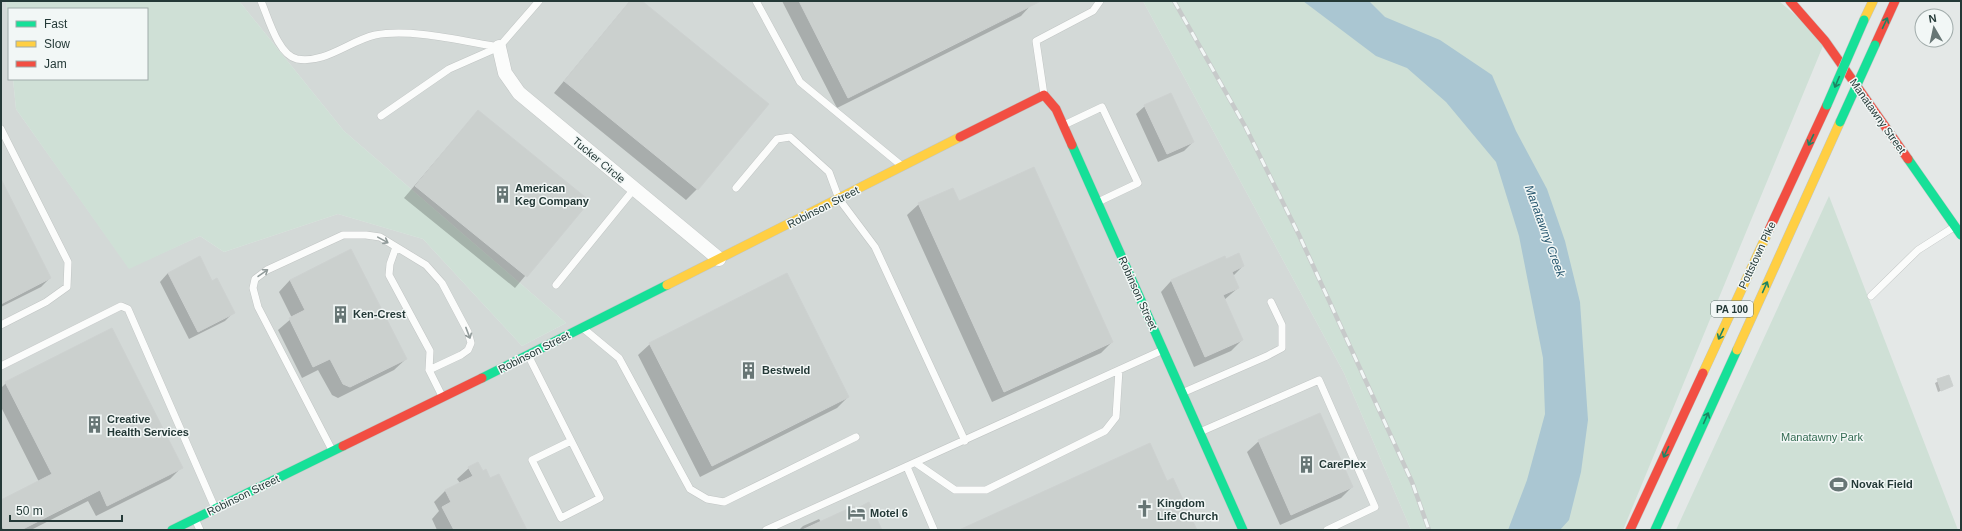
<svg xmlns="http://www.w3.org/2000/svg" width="1962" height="531" font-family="Arial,sans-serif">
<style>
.built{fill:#d3d9d7}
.green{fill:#cfe0d6}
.water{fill:#aac6d2}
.shadow{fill:#0003}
.building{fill:#cbd0ce;stroke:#cdd1d0}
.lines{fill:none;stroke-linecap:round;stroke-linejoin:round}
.lane-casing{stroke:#c1c5c4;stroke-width:8}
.street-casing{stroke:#c1c5c4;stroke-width:15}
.fast-casing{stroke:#c0c6c4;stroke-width:10}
.slow-casing{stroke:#c0c6c4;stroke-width:10}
.jam-casing{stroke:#c0c6c4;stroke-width:10}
.lane{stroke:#fbfcfb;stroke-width:7}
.street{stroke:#fbfcfb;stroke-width:14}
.fast{stroke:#16e098;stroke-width:9}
.slow{stroke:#ffcf43;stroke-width:9}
.jam{stroke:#f24e42;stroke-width:9}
.rail-casing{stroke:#c7caca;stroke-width:4.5}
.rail{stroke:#f2f7f6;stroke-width:3;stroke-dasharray:9;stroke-linecap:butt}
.fast-bridge-casing{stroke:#bdc4c3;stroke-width:10;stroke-linecap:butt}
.fast-bridge{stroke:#16e098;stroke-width:9}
.oneway{stroke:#1e8463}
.oneway2{stroke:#909a99}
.labels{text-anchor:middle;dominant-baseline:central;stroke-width:3;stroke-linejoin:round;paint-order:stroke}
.shield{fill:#f2f7f6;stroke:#627270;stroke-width:1}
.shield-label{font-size:10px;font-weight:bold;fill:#243937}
.street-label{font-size:11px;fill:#243937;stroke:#f2f7f6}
.poi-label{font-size:11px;font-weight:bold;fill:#243937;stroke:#f2f7f6;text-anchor:start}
.park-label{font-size:11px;fill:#336b52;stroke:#f2f7f6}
.water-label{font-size:12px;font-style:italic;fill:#26566e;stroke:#f2f7f6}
</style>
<rect width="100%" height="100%" fill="#e4e8e7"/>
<path class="built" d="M1,1h5l3,34v44h4l3,30 113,159 71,-32 24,16 114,-38 85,25 99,107 44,-23 -222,-192 -105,-130h904l201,372 67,157h-1410z"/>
<path class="green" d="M6,1h233l105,130 222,192 -44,23 -99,-107 -85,-25 -114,38 -24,-16 -71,33 -113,-160 -3,-30h134v-70h-138v26z
M1143,1h636l46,40 -202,489h-212l-67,-157z
M1829,196l129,334h-282z"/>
<path class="water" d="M1303,1h66l16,16 55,23 52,35 24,56 31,58 18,52 15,61 8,118 -7,52 -12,48 -9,10h-52l19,-50 18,-66 -2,-56 -24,-122 -23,-74 -50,-60 -39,-34 -31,-12z"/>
<path class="shadow" d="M630,1h11l56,188 -11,11 -132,-107z
M782,1h249l1,3 -11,12 -184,92z
M1145,106l48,36 -9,9 -26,11 -22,-48z
M478,111l110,90 -73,87 -111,-90z
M1,181l49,97 -9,9 -40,20z
M958,202l154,140 -11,11 -109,49 -85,-187 12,-11z
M1243,266l-10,10 5,12 -14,12 18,40 -11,11 -37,16 -33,-75 10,-11z
M168,273l44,9 21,31 -8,8 -36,18 -29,-57z
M290,280l116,79 -12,11 -56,28 -6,-3 -14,-25 -16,8 -24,-48 14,-12 -13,-26z
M650,344l198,53 -11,11 -137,69 -62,-122z
M1948,376l4,10 -14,6 -3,-9z
M6,383l175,85 -11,11 -74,37 -8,-15 -57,29h-30v-29l38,-19 -38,-75v-19z
M1259,441l93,46 -11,11 -61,27 -33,-73z
M469,468l13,4 44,58h-89l-5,-11 7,-8 -5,-9 11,-11 15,-8 -3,-4z
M819,519l2,3 57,8h-79l4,-4z"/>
<path class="building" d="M630,1h12l127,103 -71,86 -134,-109z
M799,1h242l-193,97z
M1171,93l23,49 -27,12 -23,-49z
M478,110l112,91 -63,76 -112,-91z
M1034,167l79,175 -109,50 -86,-189 35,-15 6,13z
M1,179l50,99 -50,26z
M351,249l56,110 -57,28 -7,-3 -13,-25 -17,8 -24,-49 16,-8 -15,-30z
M1239,253l5,13 -12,6 7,16 -16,7 20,45 -38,17 -34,-77 54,-24 1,3z
M200,256l12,25 5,-3 18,35 -37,19 -30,-59z
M787,273l62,124 -137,69 -63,-123z
M112,328l71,140 -76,38 -7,-16 -79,40h-17l-3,-6v-24l51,-26 -47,-92z
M1949,375l4,11 -12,5 -4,-12z
M1320,413l33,74 -62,28 -33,-75z
M1150,443l17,38 6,-3 24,52h-238z
M478,462l5,9 3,-2 4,9 9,-4 28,56h-73l-12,-23 9,-5 -6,-12 28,-14 -5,-9z
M869,502l13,28h-80l52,-24 2,3z"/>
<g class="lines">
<defs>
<path id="lane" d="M261,1c7,16 17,54 36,58 28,5 52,-18 78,-24 36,-7 87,6 124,12
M756,1l44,81 102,84
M1044,95l-8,-54 57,-30 7,-10
M381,116l68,-47 50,-22 40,-46
M1064,125l38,-18 36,76 -40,19
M1,129l67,133 -1,25 -21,15 -45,23
M736,188l41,-49 13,-2 39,35 10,27 36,48 90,194
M396,247l-6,17 -1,11 41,76 -1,19 13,26
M556,285l78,-96
M1871,296l47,-46 36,-23
M584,329l35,29 71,131 17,10 17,3 132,-65
M528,355l72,143 -39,20 -29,-58 39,-19
M1,366l120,-60 7,3 87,199
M1182,393l85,-37 15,-8v-23l-11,-23
M1200,432l119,-52 56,127 -48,23
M332,450l-74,-143 -5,-19 2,-9 12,-9 76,-35h23l14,2 46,28 16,18 26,49 3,11 -3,7 -7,5 -32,15
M916,463l39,27h31l119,-59 11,-14 3,-47
M907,467l27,63
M195,519l5,11
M766,530l397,-180"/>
<path id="street" d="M499,47l6,26 14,20 200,166"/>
<path id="fast" d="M1072,145l171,385
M1908,159l53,76
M482,378l185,-93
M172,530l171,-84
M1655,530l82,-180"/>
<path id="slow" d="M1864,20l9,-19
M667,285l293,-148
M1737,350l103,-228
M1703,373l66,-143"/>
<path id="jam" d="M1790,1l35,40 83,118
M1875,45l20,-44
M960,137l84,-42 12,14 16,36
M1769,230l58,-125
M343,446l139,-68
M1630,530l73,-157"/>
</defs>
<use href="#lane" class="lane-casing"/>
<use href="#street" class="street-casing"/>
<use href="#fast" class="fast-casing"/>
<use href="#slow" class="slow-casing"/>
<use href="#jam" class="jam-casing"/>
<use href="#lane" class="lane"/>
<use href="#street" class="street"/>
<use href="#fast" class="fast"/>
<use href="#slow" class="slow"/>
<use href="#jam" class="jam"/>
<defs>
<path id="rail" d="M1174,1l72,127 53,107 113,247 17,48"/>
</defs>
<use href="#rail" class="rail-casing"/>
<use href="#rail" class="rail"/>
<defs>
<path id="fast-bridge" d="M1827,105l37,-85
M1840,122l35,-77"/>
</defs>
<use href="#fast-bridge" class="fast-bridge-casing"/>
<use href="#fast-bridge" class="fast-bridge"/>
</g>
<defs><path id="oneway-shaft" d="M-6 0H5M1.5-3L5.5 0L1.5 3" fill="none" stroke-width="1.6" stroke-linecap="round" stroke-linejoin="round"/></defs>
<g class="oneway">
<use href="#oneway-shaft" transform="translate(1885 23) rotate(-65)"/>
<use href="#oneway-shaft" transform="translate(1837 82) rotate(113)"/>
<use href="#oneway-shaft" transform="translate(1811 140) rotate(115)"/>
<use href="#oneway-shaft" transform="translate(1765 287) rotate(-66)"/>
<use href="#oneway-shaft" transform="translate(1721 334) rotate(115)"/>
<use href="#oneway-shaft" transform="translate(1706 418) rotate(-66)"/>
<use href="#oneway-shaft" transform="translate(1666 452) rotate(115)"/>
</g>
<g class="oneway2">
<use href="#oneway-shaft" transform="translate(383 240) rotate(29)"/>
<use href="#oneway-shaft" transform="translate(263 273) rotate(-35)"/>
<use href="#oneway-shaft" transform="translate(468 333) rotate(69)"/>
</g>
<defs>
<symbol id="building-bare" viewBox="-9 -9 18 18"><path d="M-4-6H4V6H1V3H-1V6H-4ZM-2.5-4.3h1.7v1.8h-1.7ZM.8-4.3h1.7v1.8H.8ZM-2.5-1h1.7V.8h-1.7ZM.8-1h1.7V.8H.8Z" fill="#677675" stroke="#f2f7f6" stroke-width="2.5" paint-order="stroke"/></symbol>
<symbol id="stadium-bare" viewBox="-9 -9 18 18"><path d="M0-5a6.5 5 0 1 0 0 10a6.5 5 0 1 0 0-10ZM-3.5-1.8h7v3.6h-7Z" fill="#677675" stroke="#f2f7f6" stroke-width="2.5" paint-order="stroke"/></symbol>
<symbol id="church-bare" viewBox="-9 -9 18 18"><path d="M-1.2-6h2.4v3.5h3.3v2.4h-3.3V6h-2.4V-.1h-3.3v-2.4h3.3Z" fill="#677675" stroke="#f2f7f6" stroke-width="2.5" paint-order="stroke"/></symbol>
<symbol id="hotel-bare" viewBox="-9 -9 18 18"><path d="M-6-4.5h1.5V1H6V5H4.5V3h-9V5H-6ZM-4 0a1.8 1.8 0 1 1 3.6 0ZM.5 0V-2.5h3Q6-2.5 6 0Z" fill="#677675" stroke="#f2f7f6" stroke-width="2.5" paint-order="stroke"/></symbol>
</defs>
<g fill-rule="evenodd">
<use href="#building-bare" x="490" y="182" width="25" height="25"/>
<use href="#building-bare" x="328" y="302" width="25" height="25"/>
<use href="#building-bare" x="736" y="358" width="25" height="25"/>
<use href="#building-bare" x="82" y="412" width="25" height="25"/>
<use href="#building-bare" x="1294" y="452" width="25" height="25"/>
<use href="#stadium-bare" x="1826" y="472" width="25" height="25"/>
<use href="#church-bare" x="1132" y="496" width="25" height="25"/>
<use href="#hotel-bare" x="844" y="500" width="25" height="25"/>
</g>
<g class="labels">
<rect class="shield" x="1711" y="301" width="42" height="16" rx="3"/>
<g class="shield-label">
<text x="1732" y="309">PA 100</text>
</g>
<g class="street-label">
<text transform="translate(1878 116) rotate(55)">Manatawny Street</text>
<text transform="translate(599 160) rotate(40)">Tucker Circle</text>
<text transform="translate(823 207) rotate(-27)">Robinson Street</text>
<text transform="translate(1757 255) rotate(-65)">Pottstown Pike</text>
<text transform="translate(1138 293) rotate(66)">Robinson Street</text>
<text transform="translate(534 352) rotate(-27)">Robinson Street</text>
<text transform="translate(243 495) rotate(-26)">Robinson Street</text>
</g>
<g class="poi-label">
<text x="515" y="188">American<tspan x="515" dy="13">Keg Company</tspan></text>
<text x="353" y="314">Ken-Crest</text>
<text x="762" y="370">Bestweld</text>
<text x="107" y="419">Creative<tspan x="107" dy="13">Health Services</tspan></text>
<text x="1319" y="464">CarePlex</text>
<text x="1851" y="484">Novak Field</text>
<text x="1157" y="503">Kingdom<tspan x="1157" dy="13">Life Church</tspan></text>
<text x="870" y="513">Motel 6</text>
</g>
<g class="park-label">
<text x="1822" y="437">Manatawny Park</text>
</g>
<g class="water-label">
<text transform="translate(1545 231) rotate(70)">Manatawny Creek</text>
</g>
</g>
<rect width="1962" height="531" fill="none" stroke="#243937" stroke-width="4"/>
<rect x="8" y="8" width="140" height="72" fill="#f2f7f6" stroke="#a0abaa"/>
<rect x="16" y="21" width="20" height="6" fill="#16e098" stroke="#a0abaa"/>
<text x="44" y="28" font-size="12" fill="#243937">Fast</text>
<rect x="16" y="41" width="20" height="6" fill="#ffcf43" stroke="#a0abaa"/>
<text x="44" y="48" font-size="12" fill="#243937">Slow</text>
<rect x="16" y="61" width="20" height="6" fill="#f24e42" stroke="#a0abaa"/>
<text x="44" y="68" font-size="12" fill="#243937">Jam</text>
<g transform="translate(1934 28) rotate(351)"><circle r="19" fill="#f2f7f6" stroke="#a0abaa"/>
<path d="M0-3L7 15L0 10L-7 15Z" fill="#677675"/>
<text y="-6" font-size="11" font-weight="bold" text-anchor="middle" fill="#243937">N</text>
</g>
<path d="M10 515v6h112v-6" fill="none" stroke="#243937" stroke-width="2"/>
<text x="16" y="515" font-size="12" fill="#243937" stroke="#f2f7f6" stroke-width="3" paint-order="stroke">50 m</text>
</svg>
